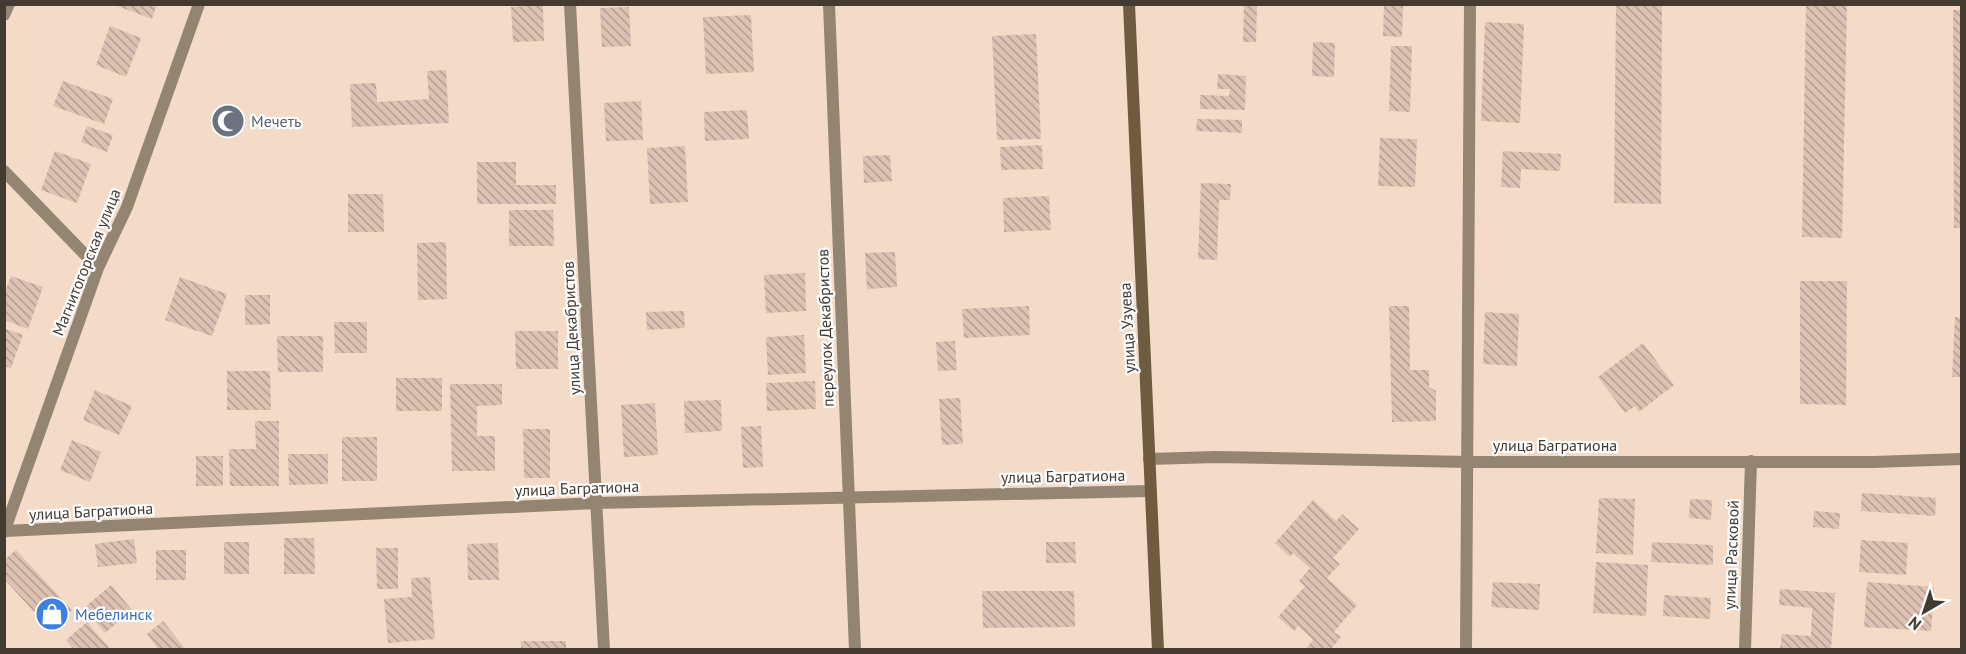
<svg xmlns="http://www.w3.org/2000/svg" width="1966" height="654" font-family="'PT Sans',sans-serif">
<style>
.building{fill:url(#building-back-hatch)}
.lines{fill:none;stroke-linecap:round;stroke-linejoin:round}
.minor{stroke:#948573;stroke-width:12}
.tertiary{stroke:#948573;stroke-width:12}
.secondary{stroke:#6f5b40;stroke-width:12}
.labels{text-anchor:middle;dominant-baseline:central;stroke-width:4.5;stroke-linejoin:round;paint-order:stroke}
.worship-label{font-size:16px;fill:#5b616d;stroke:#fff;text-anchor:start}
.street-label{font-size:16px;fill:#433a32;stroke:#fff}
.shop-label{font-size:16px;fill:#366cbe;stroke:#fff;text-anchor:start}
</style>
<defs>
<pattern id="building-back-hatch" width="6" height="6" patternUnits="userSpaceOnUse" patternTransform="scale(1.5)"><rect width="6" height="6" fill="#ddc1b3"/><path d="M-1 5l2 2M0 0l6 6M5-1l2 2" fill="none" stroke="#b59e92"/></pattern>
</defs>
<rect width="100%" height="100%" fill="#f3dbc7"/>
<path class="building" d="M112,4h45l-5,15z
M1244,4h13l-1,38h-13z
M1384,4h19l-1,33 -19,-1z
M1616,4h46l-1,200 -47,-1z
M1806,4h41l-5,234 -40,-1z
M543,5l1,36 -31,1 -2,-35z
M629,7l2,39 -29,1 -2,-39z
M1953,10h9v218h-8z
M751,15l3,57 -48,2 -3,-57z
M1485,22l39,2 -4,99 -39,-2z
M110,26l31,12 -15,39 -30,-12z
M1036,34l5,105 -44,1 -5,-104z
M1313,42l22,1 -1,34 -22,-1z
M1391,46h21l-2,66 -21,-1z
M446,70l3,53 -97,4 -2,-43 26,-1 1,19 52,-3 -2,-28z
M1218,74l28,2 -1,34 -45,-1v-14l29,1 1,-7h-13z
M63,81l50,18 -9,25 -51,-18z
M641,101l2,39 -37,1 -2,-38z
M747,110l2,29 -44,2 -1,-29z
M1197,119l45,1v13l-46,-2z
M87,126l26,9 -6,17 -26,-10z
M1380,138l37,1 -2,48 -37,-1z
M1042,145l1,24 -42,1 -1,-23z
M685,146l3,56 -38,2 -3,-56z
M55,151l36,13 -14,39 -36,-13z
M1503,151l58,3 -1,17 -39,-2 -1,19 -19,-1z
M890,155l2,26 -28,2 -1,-27z
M477,162h39v23h40v19h-79z
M1201,183l30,1 -1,16h-11l-2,60 -19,-1z
M348,194h35l1,38h-36z
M1049,196l2,34 -47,2 -1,-34z
M509,210h44l1,36h-45z
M446,242l1,57 -29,1 -1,-57z
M895,252l2,35 -30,2 -2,-36z
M805,273l1,38 -40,2 -2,-38z
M11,276l32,11 -15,42 -24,-9v-25z
M180,277l47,17 -15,42 -47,-16z
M1800,281h47l-1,124 -46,-1z
M245,295h25v29l-25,1z
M1029,306l1,29 -66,3 -2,-29z
M1389,306h20l1,64h19v17l7,4v30l-44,1z
M684,311l1,17 -38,2 -1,-18z
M1485,312l34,2 -2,52 -34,-2z
M1955,317l7,1v59h-10z
M334,322h33v31h-32z
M4,328l19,7 -12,33 -7,-2z
M515,331h43v38h-42z
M804,335l2,38 -38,2 -2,-38z
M277,336h46v36h-45z
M955,341l2,29 -19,1 -2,-29z
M1643,343l31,42 -35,27 -4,-6 -10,7 -27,-36z
M227,371h43l1,39h-44z
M396,378h46v33h-46z
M815,381l1,28 -49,2 -1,-28z
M450,384h52v21l-25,1v30h18v35h-43z
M95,390l37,16 -13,29 -36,-15z
M960,398l3,46 -21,1 -3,-46z
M721,400l1,31 -37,2 -1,-32z
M655,403l3,52 -34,2 -3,-52z
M255,421h24v65h-49l-1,-37h27z
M761,426l2,41 -20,1 -2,-41z
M523,429h27v49h-26z
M342,437h35v44h-35z
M72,440l29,12 -11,30 -30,-12z
M288,454h40v30l-39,1z
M196,456h27v30h-27z
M1862,493l74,5 -1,18 -74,-5z
M1599,498l36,1 -2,56 -37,-2z
M1690,499l22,1 -1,20 -22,-2z
M1313,500l23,21 6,-7 17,15 -26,29 7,6 -13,14 30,27 -23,27 7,5 -11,13h-25l8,-10 -15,-14 -4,5 -16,-14 27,-31 -6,-5 11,-13 -17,-15 -3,4 -15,-14z
M1814,511l26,2 -1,16 -26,-2z
M284,538h30l1,36h-31z
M134,539l3,24 -39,4 -3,-23z
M1861,540l47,3 -2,32 -47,-3z
M224,542h25v32h-25z
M1046,542h29l1,21h-30z
M1652,542l61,3v20l-62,-3z
M498,543l1,37h-31l-1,-36z
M376,548h22v41h-21z
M16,550l56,60 -21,20 -47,-51v-19z
M156,550h30v30h-30z
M1596,562l52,3 -2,51 -53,-3z
M430,577l5,62 -47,4 -4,-44 28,-2 -1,-19z
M1493,582l47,2 -1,26 -48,-3z
M1867,582l67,5 -3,44 -67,-4z
M111,585l21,25 -27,23 -21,-25z
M1780,589l55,4 -4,57h-51l2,-16 29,2 1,-28 -33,-3z
M982,591h92l1,36 -92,1z
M1664,595l47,3 -1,21 -47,-3z
M163,621l23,29h-27l-12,-16z
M87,622l24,28h-37l-8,-10z
M521,641h45v9h-45z"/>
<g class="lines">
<path class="minor" d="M570,4l34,646
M829,4l26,646
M4,15l5,-11
M4,171l94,97
M5,531l591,-28 554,-12
M4,532l94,-264 29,-61 72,-203
M1466,650l4,-646
M1745,650l6,-189"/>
<path class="tertiary" d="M1149,459l67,-2 252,5h405l89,-3"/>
<path class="secondary" d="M1129,4l29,646"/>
</g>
<defs>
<symbol id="mosque-disc" viewBox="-11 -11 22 22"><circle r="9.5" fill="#6b7280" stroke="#fff"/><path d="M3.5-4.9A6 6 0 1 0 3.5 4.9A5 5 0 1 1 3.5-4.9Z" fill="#fff"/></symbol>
<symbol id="shop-disc" viewBox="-11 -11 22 22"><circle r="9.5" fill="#3f7fe0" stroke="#fff"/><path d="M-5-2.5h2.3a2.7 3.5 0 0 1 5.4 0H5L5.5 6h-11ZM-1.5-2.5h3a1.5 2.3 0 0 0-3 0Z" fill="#fff"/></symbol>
</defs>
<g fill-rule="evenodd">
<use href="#mosque-disc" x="209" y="102" width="38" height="38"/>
<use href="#shop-disc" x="33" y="595" width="38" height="38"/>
</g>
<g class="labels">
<g class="worship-label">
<text x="251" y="121">Мечеть</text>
</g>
<g class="street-label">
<text transform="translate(86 262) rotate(-68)">Магнитогорская улица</text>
<text transform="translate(571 328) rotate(-93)">улица Декабристов</text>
<text transform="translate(825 328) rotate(-92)">переулок Декабристов</text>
<text transform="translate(1127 328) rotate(-93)">улица Узуева</text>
<text x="1555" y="445">улица Багратиона</text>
<text transform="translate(1063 476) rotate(-1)">улица Багратиона</text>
<text transform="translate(577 488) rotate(-2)">улица Багратиона</text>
<text transform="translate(91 511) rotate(-3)">улица Багратиона</text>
<text transform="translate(1731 555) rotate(-88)">улица Расковой</text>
</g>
<g class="shop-label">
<text x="75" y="614">Мебелинск</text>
</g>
</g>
<rect width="1966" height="654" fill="none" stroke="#433a32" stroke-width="12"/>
<g transform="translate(1924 612) rotate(219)" stroke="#ffffff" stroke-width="4.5" paint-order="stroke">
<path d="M0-4.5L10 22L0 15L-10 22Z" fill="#433a32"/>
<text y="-9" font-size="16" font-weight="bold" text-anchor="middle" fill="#433a32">N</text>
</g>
</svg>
